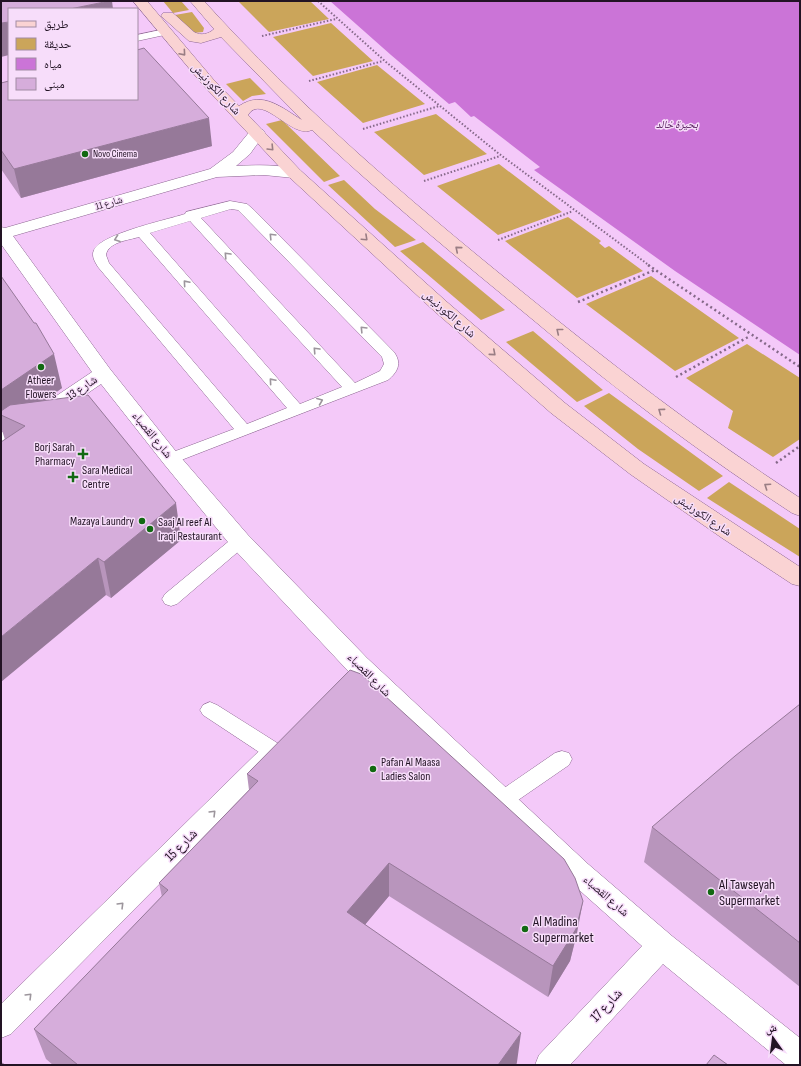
<svg xmlns="http://www.w3.org/2000/svg" width="801" height="1066" font-family="'Sofia Sans Condensed','Noto Naskh Arabic',sans-serif">
<style>
.green{fill:#cba55a}
.water{fill:#cb74d7}
.lines{fill:none;stroke-linecap:round;stroke-linejoin:round}
.lane-casing{stroke:#8c6691;stroke-width:1}
.street-casing{stroke:#8c6691;stroke-width:1}
.secondary-casing{stroke:#8c6691;stroke-width:1}
.path-far1{stroke:#856989;stroke-width:2;stroke-dasharray:1.5 2;stroke-linecap:butt}
.path{stroke:#856989;stroke-width:2.5;stroke-dasharray:2 3;stroke-linecap:butt}
.lane{fill:#fff;fill-rule:evenodd}
.street{fill:#fff;fill-rule:evenodd}
.secondary{fill:#fad3d3;fill-rule:evenodd}
.wall{fill:#b895bc}
.shaded-wall{fill:#967999}
.building{fill:#d6addb;stroke:#967999}
.oneway{stroke:#997d84}
.oneway2{stroke:#9c959c}
.poi-dot{fill:#116911;stroke:#f7ddfa;stroke-width:1.5}
.labels{text-anchor:middle;dominant-baseline:central;stroke-width:3;stroke-linejoin:round;paint-order:stroke}
.far-poi-label{font-size:10px;fill:#221324;stroke:#f7ddfa;text-anchor:start}
.far-street-label{font-size:10px;fill:#221324;stroke:#f7ddfa}
.far-water-label{font-size:11px;font-style:italic;fill:#4a1251;stroke:#f7ddfa}
.street-label{font-size:12px;fill:#221324;stroke:#f7ddfa}
.poi-label{font-size:12px;fill:#221324;stroke:#f7ddfa;text-anchor:start}
.near-street-label{font-size:14px;fill:#221324;stroke:#f7ddfa}
.near-poi-label{font-size:14px;fill:#221324;stroke:#f7ddfa;text-anchor:start}
</style>
<rect width="100%" height="100%" fill="#f4c9f9"/>
<path class="green" d="M163,1h18l8,9 -16,3z
M238,1h72l19,18 -60,13z
M192,12l12,16 -1,4 -10,1 -18,-18z
M331,23l42,38 -60,15 -40,-39z
M377,65l48,39 -62,19 -46,-41z
M250,78l16,16 -14,2 -9,5 -17,-17z
M436,114l51,40 -63,21 -50,-43z
M282,120l58,56 -16,6 -58,-58z
M499,164l63,48 -64,23 -61,-49z
M344,180l31,29 41,31 -21,7 -67,-62z
M568,217l33,24 -2,2 6,5 4,-2 34,25 -66,27 -72,-57z
M423,242l82,68 -24,10 -81,-69z
M651,276l88,62 -64,33 -89,-67z
M533,331l70,59 -26,12 -71,-60z
M747,344l53,34v61l-27,18 -45,-29 5,-17 -47,-33z
M609,393l114,83 -24,15 -61,-42 -54,-43z
M729,482l71,47v28l-93,-59z"/>
<path class="water" d="M330,1h470v354l-125,-84 -141,-101 6,-3 -66,-51 -3,1 -16,-15 -6,2 -58,-49z"/>
<g class="lines">
<defs>
<path id="lane" d="M165,29l5,3 -1,2 -32,7v-6z
M230,201l17,3 7,6 140,142c8,11 4,20 -6,28l-217,84 -6,-1 -2,-4 2,-4 69,-26 -136,-162c-3,-5 -7,-11 -4,-17 7,-16 72,-30 91,-36l1,-2zM231,209l7,1 6,6 138,141 2,7 -4,7 -25,12 -154,-165zM190,221l152,166 -42,17 -150,-171zM139,237l148,171 -40,16 -138,-161 -3,-8c2,-13 23,-15 33,-18z
M240,535l6,2 3,4 -3,4 -69,59 -6,2 -6,-2 -3,-5 3,-5 69,-57z
M210,702l7,3 65,41 3,6 -3,6 -7,2 -7,-2 -65,-43 -3,-5 3,-5z
M562,751l7,2 3,6 -3,6 -61,42 -7,3 -7,-3 -3,-6 3,-6 61,-42z"/>
<path id="street" d="M257,128l6,2 2,3 -15,21 -14,12c21,-1 43,-2 64,4l2,3 -2,3 -6,2 -30,-3 -47,2 -204,59 97,133 68,85 70,81 119,123 221,206 84,72 128,102v27h-14l-123,-101 -93,101h-35l4,-10 103,-109 -74,-66 -219,-208 -117,-125 -68,-83 -63,-80 -93,64 -7,2v-17l91,-61 -91,-128v-17l4,1 205,-59 23,-17 18,-22z
M268,748l9,3 4,7 -4,7 -266,269 -10,4v-34l258,-253z"/>
<path id="secondary" d="M133,1h14l66,78 26,27c24,-16 43,2 63,14l-81,-83 -20,6 -12,-2 -28,-25 2,-3h10l21,19c7,4 15,2 20,-3l-24,-28h14c95,105 201,196 311,285 92,75 185,147 285,212v18l-8,-3c-55,-36 -109,-74 -161,-114 -44,-33 -85,-69 -127,-103 -66,-54 -130,-108 -192,-166 -20,10 -50,-38 -64,-15l52,55 147,132 118,101 79,61 156,103v19l-8,-2 -70,-46 -92,-64 -79,-61 -118,-103 -145,-134 -85,-91z"/>
</defs>
<use href="#lane" class="lane-casing"/>
<use href="#street" class="street-casing"/>
<use href="#secondary" class="secondary-casing"/>
<path class="path-far1" d="M318,1l68,61 112,91 152,113
M262,36l74,-17
M309,81l74,-20
M363,129l76,-23
M424,181l76,-25
M498,240l75,-29"/>
<path class="path" d="M648,265l152,102
M578,302l77,-32
M676,377l74,-41
M776,463l24,-17"/>
<use href="#lane" class="lane"/>
<use href="#street" class="street"/>
<use href="#secondary" class="secondary"/>
</g>
<path class="wall" d="M1,83l211,63 -191,52 -20,-29z
M1,276l61,112 -18,13 137,139 -70,58 -5,-3 -101,-155 -3,-10 -1,1z
M800,704v283l-156,-125 8,-35z
M247,774l330,159 -7,28 -22,36 -159,-101 -24,28 152,138 -1,3h-463l-7,-6 -12,-30 128,-132 -3,-14 90,-93z"/>
<path class="shaded-wall" d="M109,1h3l1,8h-43z
M9,22v33l-8,2v-34z
M209,118l3,28 -191,52 -7,-29z
M54,354l8,34 -47,33 -14,-6v-25z
M176,503l5,37 -70,58 -7,-36z
M98,558l8,37 -105,87v-45z
M389,863v33l-40,48 -2,-32z
M583,901l-6,32 -7,28 -22,36 5,-31z
M521,1033l-4,29 -1,3h-18z"/>
<path class="building" d="M1,1h108l-39,8h-61v13l-8,1z
M144,48l65,70 -195,51 -13,-19v-67l8,-2v18h128v-49z
M1,276l33,47h2l18,31 -53,36z
M88,395l88,108 -72,59 -6,-4 -97,79v-195l24,-16 -24,-11v-4l9,-6z
M350,670l11,4 203,185 11,19 8,23 -7,28 -23,37 -164,-103 -42,49 174,121 -23,32h-420l-44,-36 134,-139 -9,-7 99,-102 -11,-7z
M800,704v239l-148,-116 83,-71z
M714,1055l14,10h-22z
M2,1063l3,2h-4z"/>
<defs><path id="oneway-chevron" d="M-2-3.5L2.5 0L-2 3.5" fill="none" stroke-width="1.6" stroke-linecap="round" stroke-linejoin="round"/></defs>
<g class="oneway">
<use href="#oneway-chevron" transform="translate(183 53) rotate(49)"/>
<use href="#oneway-chevron" transform="translate(271 148) rotate(46)"/>
<use href="#oneway-chevron" transform="translate(365 238) rotate(43)"/>
<use href="#oneway-chevron" transform="translate(458 249) rotate(-140)"/>
<use href="#oneway-chevron" transform="translate(559 331) rotate(-141)"/>
<use href="#oneway-chevron" transform="translate(493 353) rotate(41)"/>
<use href="#oneway-chevron" transform="translate(661 411) rotate(-144)"/>
<use href="#oneway-chevron" transform="translate(767 486) rotate(-146)"/>
</g>
<g class="oneway2">
<use href="#oneway-chevron" transform="translate(272 236) rotate(-134)"/>
<use href="#oneway-chevron" transform="translate(117 239) rotate(160)"/>
<use href="#oneway-chevron" transform="translate(227 255) rotate(-133)"/>
<use href="#oneway-chevron" transform="translate(186 283) rotate(-131)"/>
<use href="#oneway-chevron" transform="translate(363 329) rotate(-134)"/>
<use href="#oneway-chevron" transform="translate(316 350) rotate(-133)"/>
<use href="#oneway-chevron" transform="translate(272 381) rotate(-131)"/>
<use href="#oneway-chevron" transform="translate(320 401) rotate(-22)"/>
<use href="#oneway-chevron" transform="translate(213 813) rotate(-45)"/>
<use href="#oneway-chevron" transform="translate(121 905) rotate(-45)"/>
<use href="#oneway-chevron" transform="translate(29 996) rotate(-45)"/>
</g>
<g class="poi-dot">
<circle cx="85" cy="154" r="4"/>
<circle cx="41" cy="367" r="4"/>
<path d="M81 448h4v4h4v4h-4v4h-4v-4h-4v-4h4z"/>
<path d="M71 471h4v4h4v4h-4v4h-4v-4h-4v-4h4z"/>
<circle cx="142" cy="521" r="4"/>
<circle cx="150" cy="529" r="4"/>
<circle cx="373" cy="769" r="4"/>
<circle cx="711" cy="892" r="4"/>
<circle cx="525" cy="929" r="4"/>
</g>
<g class="labels">
<g class="far-poi-label">
<text x="93" y="154">Novo Cinema</text>
</g>
<g class="far-street-label">
<text transform="translate(109 203) rotate(-16)">شارع 11</text>
</g>
<g class="far-water-label">
<text x="677" y="124">بحيرة خالد</text>
</g>
<g class="street-label">
<text transform="translate(216 89) rotate(47)">شارع الكورنيش</text>
<text transform="translate(449 314) rotate(41)">شارع الكورنيش</text>
<text transform="translate(82 388) rotate(-34)">شارع 13</text>
<text transform="translate(152 435) rotate(51)">شارع القصباء</text>
<text transform="translate(703 515) rotate(34)">شارع الكورنيش</text>
<text transform="translate(369 675) rotate(45)">شارع القصباء</text>
<text transform="translate(606 896) rotate(41)">شارع القصباء</text>
</g>
<g class="poi-label">
<text x="41" y="380" text-anchor="middle">Atheer<tspan x="41" dy="14">Flowers</tspan></text>
<text x="75" y="447" text-anchor="end">Borj Sarah<tspan x="75" dy="14">Pharmacy</tspan></text>
<text x="82" y="470">Sara Medical<tspan x="82" dy="14">Centre</tspan></text>
<text x="134" y="521" text-anchor="end">Mazaya Laundry</text>
<text x="158" y="522">Saaj Al reef Al<tspan x="158" dy="14">Iraqi Restaurant</tspan></text>
<text x="381" y="762">Pafan Al Maasa<tspan x="381" dy="14">Ladies Salon</tspan></text>
</g>
<g class="near-street-label">
<text transform="translate(181 845) rotate(-45)">شارع 15</text>
<text transform="translate(606 1005) rotate(-47)">شارع 17</text>
</g>
<g class="near-poi-label">
<text x="719" y="884">Al Tawseyah<tspan x="719" dy="16">Supermarket</tspan></text>
<text x="533" y="921">Al Madina<tspan x="533" dy="16">Supermarket</tspan></text>
</g>
</g>
<rect width="801" height="1066" fill="none" stroke="#221324" stroke-width="4"/>
<rect x="8" y="8" width="130" height="92" fill="#f7ddfa" stroke="#a28ca4"/>
<rect x="16" y="21" width="20" height="6" fill="#fad3d3" stroke="#a28ca4"/>
<text x="44" y="28" font-size="12" fill="#221324">طريق</text>
<rect x="16" y="38" width="20" height="12" fill="#cba55a" stroke="#a28ca4"/>
<text x="44" y="48" font-size="12" fill="#221324">حديقة</text>
<rect x="16" y="58" width="20" height="12" fill="#cb74d7" stroke="#a28ca4"/>
<text x="44" y="68" font-size="12" fill="#221324">مياه</text>
<rect x="16" y="78" width="20" height="12" fill="#d6addb" stroke="#a28ca4"/>
<text x="44" y="88" font-size="12" fill="#221324">مبنى</text>
<g transform="translate(773 1038) rotate(346)" stroke="#f7ddfa" stroke-width="3" paint-order="stroke">
<path d="M0-3L7 15L0 10L-7 15Z" fill="#221324"/>
<text y="-6" font-size="11" font-weight="bold" text-anchor="middle" fill="#221324">ش</text>
</g>
</svg>
